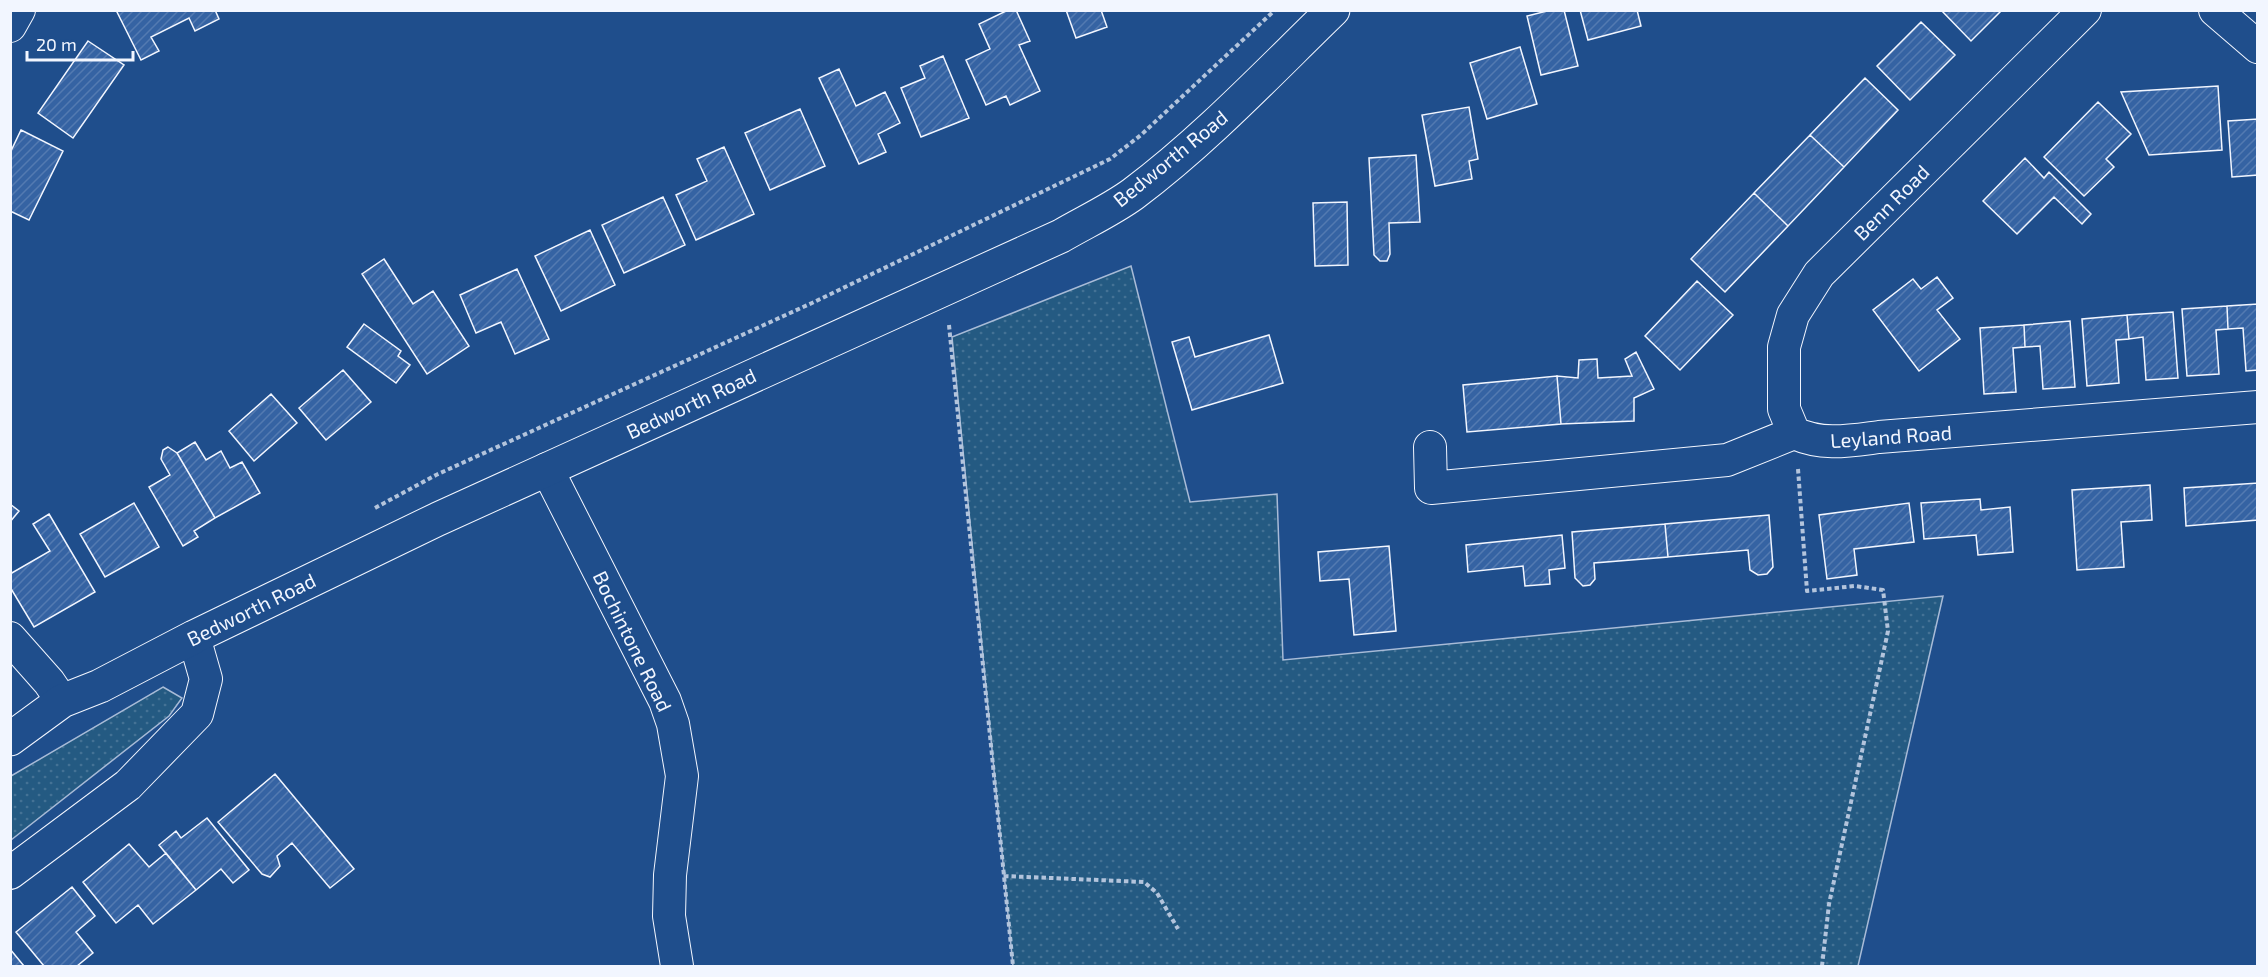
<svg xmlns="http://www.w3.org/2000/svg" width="2268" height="977" font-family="'Exo 2',sans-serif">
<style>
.grass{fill:url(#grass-dots);stroke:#a8bbd7;stroke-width:1.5}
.building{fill:url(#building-hatch);stroke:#f2f6ff;stroke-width:1.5}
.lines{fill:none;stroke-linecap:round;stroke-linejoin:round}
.minor-casing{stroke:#f2f6ff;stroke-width:34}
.secondary-casing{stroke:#f2f6ff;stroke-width:35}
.path{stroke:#b3c4dc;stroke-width:4;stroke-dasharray:4.5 3;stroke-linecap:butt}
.minor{stroke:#1f4e8c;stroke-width:32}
.secondary{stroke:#1f4e8c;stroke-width:33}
.labels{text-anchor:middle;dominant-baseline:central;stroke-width:4.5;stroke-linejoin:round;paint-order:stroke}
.street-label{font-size:20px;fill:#f2f6ff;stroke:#1f4e8c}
</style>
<defs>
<pattern id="grass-dots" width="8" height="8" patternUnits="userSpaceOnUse" patternTransform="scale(1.5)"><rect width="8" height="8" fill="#245a82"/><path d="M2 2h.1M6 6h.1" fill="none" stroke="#447295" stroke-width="1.8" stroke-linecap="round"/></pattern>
<pattern id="building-hatch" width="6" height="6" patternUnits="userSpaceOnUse" patternTransform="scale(1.5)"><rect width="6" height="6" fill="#3563a3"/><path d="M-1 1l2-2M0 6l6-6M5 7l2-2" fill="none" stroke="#537ab1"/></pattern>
</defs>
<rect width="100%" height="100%" fill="#1f4e8c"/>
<path class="grass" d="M1131,266l59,236 87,-8 6,166 660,-64 -85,370h-845l-61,-629z
M163,687l19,11 -13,18 -158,124v-64z"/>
<path class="building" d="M116,10h99l4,9 -24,12 -6,-13 -38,19 8,14 -18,9z
M1008,10h8l14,31 -11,4 21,46 -30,14 -4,-9 -20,9 -20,-45 24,-11 -11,-25z
M1066,10h35l6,17 -31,11z
M1551,10h13l14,56 -37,9 -14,-59z
M1580,10h57l4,16 -53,14z
M1941,10h61l-31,31z
M1921,22l34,33 -45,45 -33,-34z
M88,41l36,24 -51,73 -35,-25z
M1520,47l17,57 -50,15 -17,-56z
M943,56l26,62 -48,19 -20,-49 24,-10 -5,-12z
M839,69l17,37 29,-14 15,31 -22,11 8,18 -27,12 -40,-86z
M1865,78l33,32 -54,57 -34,-32z
M2218,86l4,64 -73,5 -28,-63z
M2098,102l33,32 -25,25 8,8 -30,29 -40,-39z
M1469,107l9,52 -9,2 3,18 -37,7 -13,-71z
M800,109l25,57 -55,24 -25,-57z
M2258,119v56l-26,2 -4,-56z
M21,130l42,21 -34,69 -19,-9v-58z
M1810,135l34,32 -56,59 -34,-33z
M724,147l30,67 -58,26 -20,-45 31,-14 -10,-22z
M1416,155l4,67 -31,1 1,31 -3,7h-7l-6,-6 -5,-97z
M2025,158l19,20 5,-6 42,42 -9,10 -28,-27 -37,37 -34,-33z
M1754,193l34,33 -63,66 -34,-33z
M663,197l22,48 -61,28 -22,-48z
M1347,202l1,63 -33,1 -2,-63z
M590,230l25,55 -54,26 -26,-55z
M384,259l29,45 20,-13 36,55 -42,28 -65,-100z
M517,269l32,70 -34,15 -14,-32 -25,11 -16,-38z
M1937,277l16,21 -16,12 23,29 -41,32 -46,-61 40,-31 8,10z
M1697,281l36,34 -53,55 -35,-34z
M2258,304v66l-12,1 -3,-43 -15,1 -1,-23z
M2227,306l1,23 -12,1 3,44 -32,2 -5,-67z
M2173,312l5,66 -32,2 -3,-43 -14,2 -2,-24z
M2127,315l2,24 -13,1 3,43 -32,3 -5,-67z
M2070,321l5,66 -32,2 -3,-43 -15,1 -1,-22z
M364,324l37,27 -3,5 12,9 -14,18 -49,-36z
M2024,325l1,22 -12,1 3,44 -32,2 -4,-66z
M1269,335l14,48 -91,27 -20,-68 17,-5 6,20z
M1636,352l18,37 -20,9v23l-73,3 -4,-48 21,2 1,-18 18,-1 1,19 34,-2 -7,-17z
M343,370l28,32 -45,38 -27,-32z
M1557,376l4,48 -94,8 -4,-47z
M271,394l26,29 -43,38 -25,-30z
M195,442l11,18 15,-9 9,17 12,-6 18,31 -45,25 -38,-65z
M168,447l9,6 38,65 -21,13 4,6 -15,9 -34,-59 21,-12 -9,-16 2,-9z
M2258,483v37l-72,6 -2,-38z
M2150,485l2,35 -31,2 3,45 -47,3 -5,-80z
M1980,499l1,11 29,-3 3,45 -35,3 -2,-20 -52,4 -3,-36z
M134,503l25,44 -54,30 -25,-43z
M1909,503l5,39 -60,7 3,26 -30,4 -8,-64z
M10,504l9,7 -9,11z
M49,514l46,78 -61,35 -24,-40v-13l40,-23 -17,-27z
M1769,515l4,52 -6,7 -9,1 -8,-5 -2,-20 -80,7 -3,-33z
M1665,524l3,33 -74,6 1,16 -5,6 -7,1 -8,-8 -3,-46z
M1562,535l3,33 -16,2 1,14 -25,2 -2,-20 -55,6 -2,-27z
M1389,546l7,85 -42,4 -5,-56 -29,2 -2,-29z
M275,774l79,95 -24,19 -38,-45 -15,13 3,10 -10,11 -8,-3 -44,-52z
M207,818l42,52 -16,13 -12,-14 -25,21 -37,-45 17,-14 5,7z
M129,844l20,23 17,-14 30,37 -43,34 -15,-19 -22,18 -33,-41z
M72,887l23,29 -19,16 17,21 -16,13h-33l-28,-34z
M10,949l14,17h-14z"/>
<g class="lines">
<defs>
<path id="minor" d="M2215,10l43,37
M10,26l9,-16
M1794,433l-10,-24v-62l9,-32 26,-41 266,-264
M1430,447l1,41 296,-28 67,-27c29,13 54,8 85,4l379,-30
M547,469l118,232 8,23 9,52 -12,99 -1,41 8,50
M10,638l39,44 13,19
M10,873l118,-88 69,-71 9,-35 -12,-42"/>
<path id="secondary" d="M10,739l52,-38 38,-15 94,-49 244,-118 623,-283c24,-14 50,-26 72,-42 72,-54 135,-121 200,-184"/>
</defs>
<use href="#minor" class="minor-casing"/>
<use href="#secondary" class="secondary-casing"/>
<path class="path" d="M949,325l64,641
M1798,469l9,122 48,-5 28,4 5,41 -59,273 -7,62
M375,508l61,-33 376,-172 298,-144 31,-24 134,-125
M1004,876l140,6 13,11 21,36"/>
<use href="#minor" class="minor"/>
<use href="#secondary" class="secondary"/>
</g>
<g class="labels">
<g class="street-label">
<text transform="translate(1170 158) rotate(-39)">Bedworth Road</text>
<text transform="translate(1891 202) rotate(-45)">Benn Road</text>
<text transform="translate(691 403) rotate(-25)">Bedworth Road</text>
<text transform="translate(1891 436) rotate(-4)">Leyland Road</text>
<text transform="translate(251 609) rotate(-26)">Bedworth Road</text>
<text transform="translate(633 641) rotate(64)">Bochintone Road</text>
</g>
</g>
<rect width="2268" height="977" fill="none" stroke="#f2f6ff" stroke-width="24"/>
<path d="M27 51v9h106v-9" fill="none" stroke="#f2f6ff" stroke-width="3"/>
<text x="36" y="51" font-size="18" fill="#f2f6ff" stroke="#1f4e8c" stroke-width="4.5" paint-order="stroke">20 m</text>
</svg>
